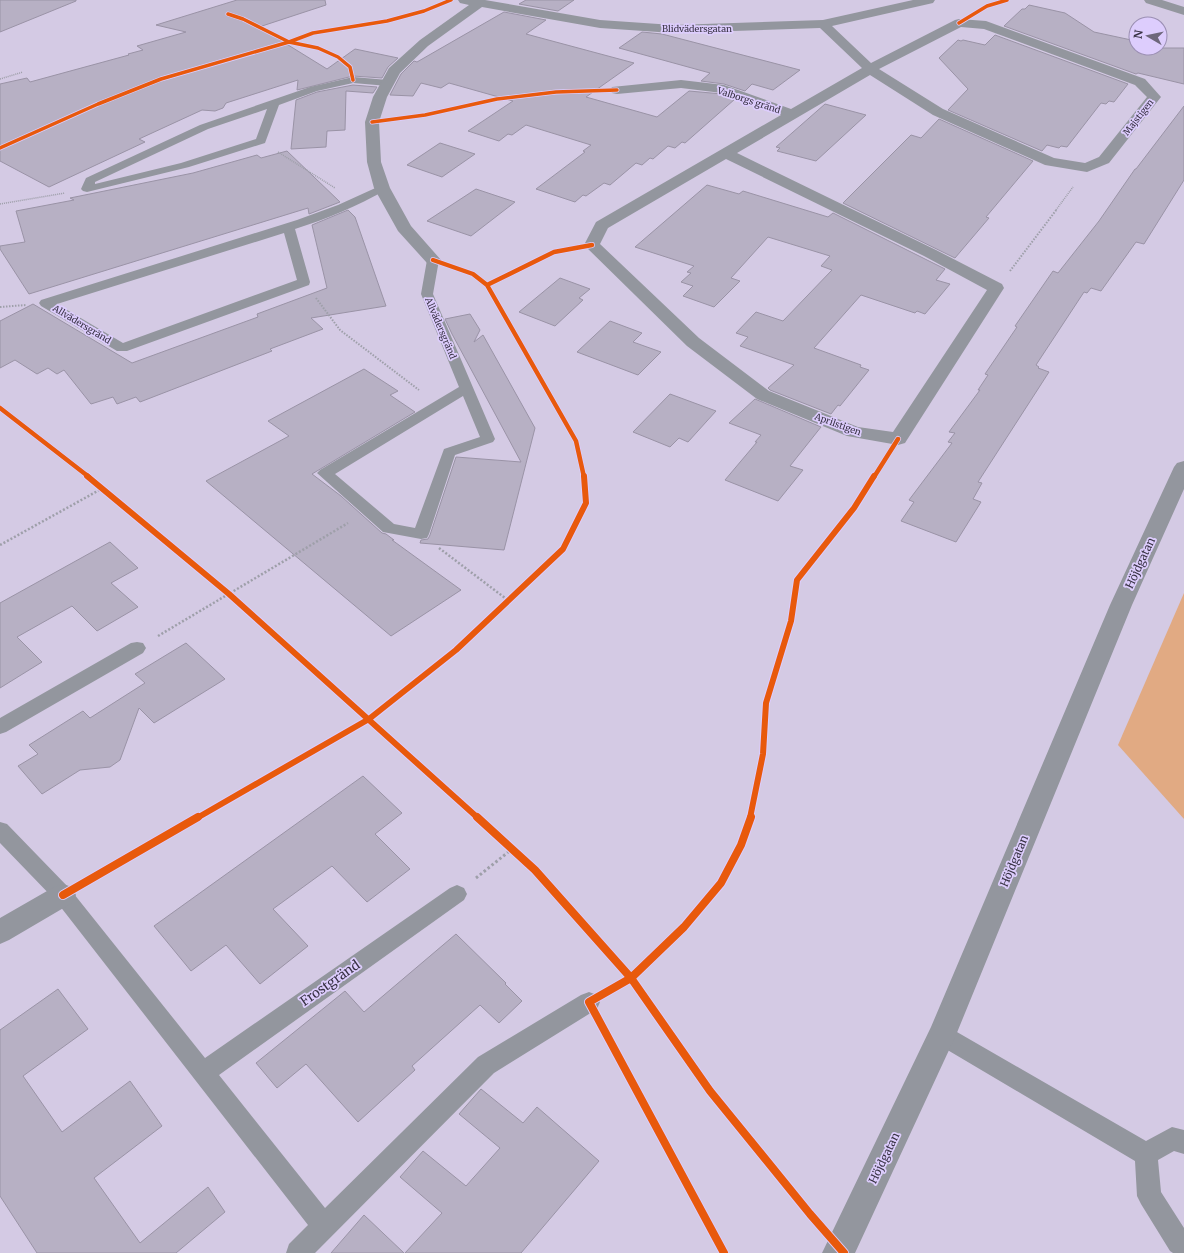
<svg xmlns="http://www.w3.org/2000/svg" width="1184" height="1253" font-family="Merriweather,serif">
<style>
.green{fill:#e1aa83}
.building{fill:#b7b0c4;stroke:#9a93a6}
.lines{fill:none;stroke-linecap:round;stroke-linejoin:round}
.path-far3{stroke:#9e9fa9;stroke-width:1.5;stroke-dasharray:1 1;stroke-linecap:butt}
.path-far2{stroke:#9e9fa9;stroke-width:2;stroke-dasharray:1.5 1.5;stroke-linecap:butt}
.path-far1{stroke:#9e9fa9;stroke-width:2.5;stroke-dasharray:2 2;stroke-linecap:butt}
.path{stroke:#9e9fa9;stroke-width:3;stroke-dasharray:2.5 2.5;stroke-linecap:butt}
.service{fill:#93969e;fill-rule:evenodd}
.minor{fill:#93969e;fill-rule:evenodd}
.tertiary{fill:#93969e;fill-rule:evenodd}
.cycleway-far3-casing{stroke:#ddcdfd;stroke-width:5}
.cycleway-far2-casing{stroke:#ddcdfd;stroke-width:6}
.cycleway-far1-casing{stroke:#ddcdfd;stroke-width:8}
.cycleway-casing{stroke:#ddcdfd;stroke-width:10}
.cycleway-far3{stroke:#e8590c;stroke-width:3.5}
.cycleway-far2{stroke:#e8590c;stroke-width:4.5}
.cycleway-far1{stroke:#e8590c;stroke-width:6}
.cycleway{stroke:#e8590c;stroke-width:8}
.labels{text-anchor:middle;dominant-baseline:central;stroke-width:3.5;stroke-linejoin:round;paint-order:stroke}
.far-street-label{font-size:9px;fill:#373143;stroke:#ddcdfd}
.street-label{font-size:11px;fill:#373143;stroke:#ddcdfd}
.near-street-label{font-size:13px;fill:#373143;stroke:#ddcdfd}
</style>
<rect width="100%" height="100%" fill="#d4cae4"/>
<path class="green" d="M1184,593v226l-66,-74z"/>
<path class="building" d="M0,0h76v1l-76,31z
M237,0h88l1,5 -67,22 68,42 28,-20 43,9 -10,9 -6,11 -29,-2 -56,14 1,-10 -72,23 -3,5 -8,3 -13,-1 -63,29 6,3 -96,45 -49,-26v-77l27,-6 3,4 99,-27 -1,-1 15,-4 -6,-4 49,-14 -30,-7z
M526,0h48l-16,11 -39,-7z
M1029,5l36,8 29,19 42,9v7h48v36l-46,-11 -2,1 -132,-48 18,-17h3z
M504,12l42,8 -20,14 108,29 -48,34 71,20 32,-26 33,3 13,5 -50,44 -3,-1 -7,6 -7,-2 -15,13 -3,-1 -8,7 -6,-2 -26,22 -6,-2 -18,13 -3,-1 -8,7 -39,-13 49,-37 -2,-1 8,-6 -65,-20 -14,10 -4,-1 -9,7 -31,-10 45,-30 -64,-18 -8,5 -20,-5 -8,13 -23,-1 11,-21 13,-13 3,1z
M642,32l20,2 138,36 -27,20 -21,-6 -7,7 -21,-7 -23,-3 9,-8 -91,-25z
M995,35l133,49 -14,18 -5,-1 -3,3 -5,-1 -34,44 -6,-1 -2,2 -12,-3 -5,6 -94,-41 20,-21 -29,-31 19,-18 3,1 2,-1 22,5z
M353,85l24,2 -4,6 -27,-2 -1,39 -18,1 -1,16 -35,2 5,-49 21,-8z
M825,104l41,11 -50,46 -39,-10 3,-3 -4,-1z
M1184,106v74l-40,64 -8,-2 -35,49 -10,-3 -4,5 -3,-1 -48,73 3,2 -1,1 11,4 -71,110 4,1 -9,16 8,3 -25,40 -55,-21 13,-19 -5,-2 43,-57 -4,-1 7,-9 -6,-1 31,-42h-2l10,-15 -3,-1 32,-47 -2,-1 38,-55 5,2 41,-52 36,-52h1z
M939,119l94,42 -47,56 3,1 -34,40 -112,-55 68,-68 10,3z
M440,143l35,11 -33,23 -35,-12z
M287,151l53,51 -31,12 -1,-6 -279,86 -29,-45v-3l25,-4 -9,-31 58,-11 -4,-2 123,-25 64,-18 4,3z
M707,185l32,9 4,-3 85,26 5,-4 112,56 -9,11 14,4 -25,30 -8,-3 -2,2 -54,-18 -47,53 47,17 -1,2 9,3 -29,36 -2,-1 -7,9 -61,-24 -2,-2 26,-23 -54,-19 8,-9 -12,-4 20,-21 27,9 49,-51 -11,-4 9,-10 -62,-19 -37,41 9,3 -26,26 -31,-11 10,-10 -12,-4 10,-9 -4,-1 7,-6 -59,-19z
M476,189l39,13 -44,34 -44,-15z
M348,210l7,7 31,89 -75,12 12,11 -53,20 2,2 -132,51 -4,-5 -19,7 -4,-7 -22,7 -27,-34 -7,4 -9,-6 -11,6 -22,-14 -15,8v-47l33,-17 99,59 126,-46 -1,-3 70,-26 -15,-63z
M560,278l30,11 -11,9 4,2 -28,26 -36,-14z
M470,314l10,16 -6,12 9,-7 52,93 -31,122 -84,-7 1,-3 7,-1 2,-4 26,-78 65,5 -69,-128 -7,-15z
M610,321l32,12 -9,9 28,10 -23,23 -61,-23z
M364,369l34,22 -8,4 25,17 -103,62 29,22 41,37 4,1 8,6h-2l69,50 -70,46 -185,-155 83,-45 -21,-15z
M670,394l46,17 -28,31 -9,-4 -9,9 -37,-15z
M755,399l66,28 -31,39 13,4 -25,31 -53,-21 32,-38h-2l6,-7 -32,-12z
M110,542l28,26 -27,15 27,24 -41,24 -25,-25 -55,31 25,25 -42,26v-85z
M186,643l39,36 -71,44 -15,-15 -19,52 -10,7 -30,3 -38,24 -24,-28 20,-12 -9,-9 54,-34 7,7 55,-35 -10,-9z
M363,776l39,37 -27,21 35,35 -43,33 -35,-36 -59,43 35,37 -48,38 -34,-39 -35,26 -37,-45z
M456,934l50,49 -1,1 17,17 -23,22 -19,-18 -68,61 3,4 -57,52 -52,-58 -29,24 -21,-25 89,-72 19,21z
M58,989l30,40 -65,47 39,56 68,-51 32,45 -68,52 46,65 68,-56 17,25 -49,41h-139l-37,-57v-166z
M481,1089l42,34 14,-16 62,54 -78,92h-116l37,-40 -42,-36 23,-26 43,35 34,-38 -41,-34z
M364,1215l40,38h-73z"/>
<g class="lines">
<path class="path-far3" d="M994,4l13,-4
M228,14l52,24 43,13 20,10
M0,79l23,-7
M278,152l57,36
M0,204l65,-11
M1056,210l17,-23"/>
<path class="path-far2" d="M1010,271l47,-62
M316,298l24,32 79,60
M0,307l26,-2"/>
<path class="path-far1" d="M0,545l103,-57
M439,548l70,53
M158,636l190,-113"/>
<path class="path" d="M476,878l36,-29
M602,1026l122,227"/>
<path class="service" d="M353,77l35,3 5,3 -5,3 -35,-3 -36,8 -38,14 -14,38 -76,24 -102,25 -4,-1 -2,-2 5,-11 114,-53 110,-38zM267,109l-11,30 -75,24 -86,21v-2l113,-53z
M382,185l4,1 2,2 -2,2c-29,16 -59,29 -91,39l15,53 -1,3 -182,66h-10l-76,-45 -2,-3 2,-3 256,-80 41,-15zM284,233l13,47 -174,63 -66,-39z
M433,256l4,1 2,3 -6,34 62,145 -2,3 -38,13 -26,79 -2,4 -6,1 -38,-7 -66,-59 3,-3 139,-83 -38,-93 6,-34 2,-3zM463,396l17,41 -36,12 -29,79 -21,-4 -59,-50z
M137,642l6,1 3,5 -3,5 -137,79 -6,2v-16l131,-75z
M0,822l7,2 63,65 135,169 245,-170 7,-3 7,3 3,6 -3,6 -245,175 106,133 153,-151 103,-62 8,-3 8,3 3,7 -3,7 -103,64 -179,180h-29l3,-9 19,-19 -252,-324 -56,-58z
M942,1025l8,3 196,113 26,-14 12,3v24l-10,-3 -16,9 3,32 23,36v25h-11l-3,-2 -29,-47 -4,-8 -2,-35 -201,-119 -3,-7 3,-7z"/>
<path class="minor" d="M458,0h27l115,20 73,5 150,-5 90,-20h22l-2,3 -101,23 39,37 84,-43 4,-1 27,2 159,58 16,18 -52,66 -22,9 -42,-7 -112,-50 -63,-40 -133,78 199,97 66,34 2,4 -99,155 -7,2 -51,-9 -90,-37 -70,-53 -103,-101 12,-23 185,-107 -59,-22 -41,-5 -64,6 -5,-1 -2,-3 2,-3 69,-7 43,5 67,24 71,-41 -42,-40 -147,5 -73,-5 -118,-21 -54,39 -28,27 -13,24 -8,25 2,40 9,26 21,38 30,34 -2,3 -6,2 -6,-2 -29,-32 -24,-43 -7,-26 -2,-40 8,-25 16,-29 31,-28 49,-35 -9,-2zM961,27l23,2 151,56 12,12 -48,60 -14,6 -31,-5 -111,-49 -64,-40zM726,159l198,97 63,34 -94,142 -35,-5 -89,-36 -70,-53 -99,-94 8,-16z
M63,884l9,3 4,8 -4,8 -63,37 -9,4v-26l54,-31z"/>
<path class="tertiary" d="M1144,0h18l22,7v8l-38,-12z
M1184,461v28l-52,116 -176,430 -101,218h-33l109,-226 179,-422 64,-138 3,-4z"/>
<defs>
<path id="cycleway-far3" d="M228,14l15,5 46,23 29,6 20,9 12,10 3,13
M959,23l28,-17 20,-6
M372,122l53,-7 72,-16 59,-7 61,-2
M0,148l98,-44 63,-25 128,-37 24,-9 74,-12 37,-10 27,-11"/>
<path id="cycleway-far2" d="M433,260l40,14 14,11 89,156 8,36
M487,285l67,-33 38,-7
M0,408l89,69
M874,477l24,-38"/>
<path id="cycleway-far1" d="M87,476l142,118 249,224
M197,818l172,-99 87,-69 107,-101 23,-46 -2,-27
M750,818l13,-64 3,-51 25,-82 6,-41 57,-72 20,-32"/>
<path id="cycleway" d="M477,817l58,53 96,108 79,113 100,123 34,39
M63,895l135,-78
M724,1253l-135,-251 42,-24 53,-51 37,-44 20,-38 10,-28"/>
</defs>
<use href="#cycleway-far3" class="cycleway-far3-casing"/>
<use href="#cycleway-far2" class="cycleway-far2-casing"/>
<use href="#cycleway-far1" class="cycleway-far1-casing"/>
<use href="#cycleway" class="cycleway-casing"/>
<use href="#cycleway-far3" class="cycleway-far3"/>
<use href="#cycleway-far2" class="cycleway-far2"/>
<use href="#cycleway-far1" class="cycleway-far1"/>
<use href="#cycleway" class="cycleway"/>
</g>
<g class="labels">
<g class="far-street-label">
<text x="697" y="28">Blidvädersgatan</text>
<text transform="translate(749 100) rotate(18)">Valborgs gränd</text>
<text transform="translate(1138 117) rotate(-52)">Majstigen</text>
<text transform="translate(82 324) rotate(31)">Allvädersgränd</text>
<text transform="translate(441 328) rotate(67)">Allvädersgränd</text>
<text transform="translate(838 424) rotate(20)">Aprilstigen</text>
</g>
<g class="street-label">
<text transform="translate(1140 563) rotate(-65)">Höjdgatan</text>
<text transform="translate(1014 861) rotate(-67)">Höjdgatan</text>
<text transform="translate(884 1158) rotate(-64)">Höjdgatan</text>
</g>
<g class="near-street-label">
<text transform="translate(330 983) rotate(-35)">Frostgränd</text>
</g>
</g>
<g transform="translate(1148 36) rotate(279)"><circle r="19" fill="#ddcdfd" stroke="#9b8fb3"/>
<path d="M0-3L7 15L0 10L-7 15Z" fill="#6e677b"/>
<text y="-6" font-size="11" font-weight="bold" text-anchor="middle" fill="#373143">N</text>
</g>
</svg>
